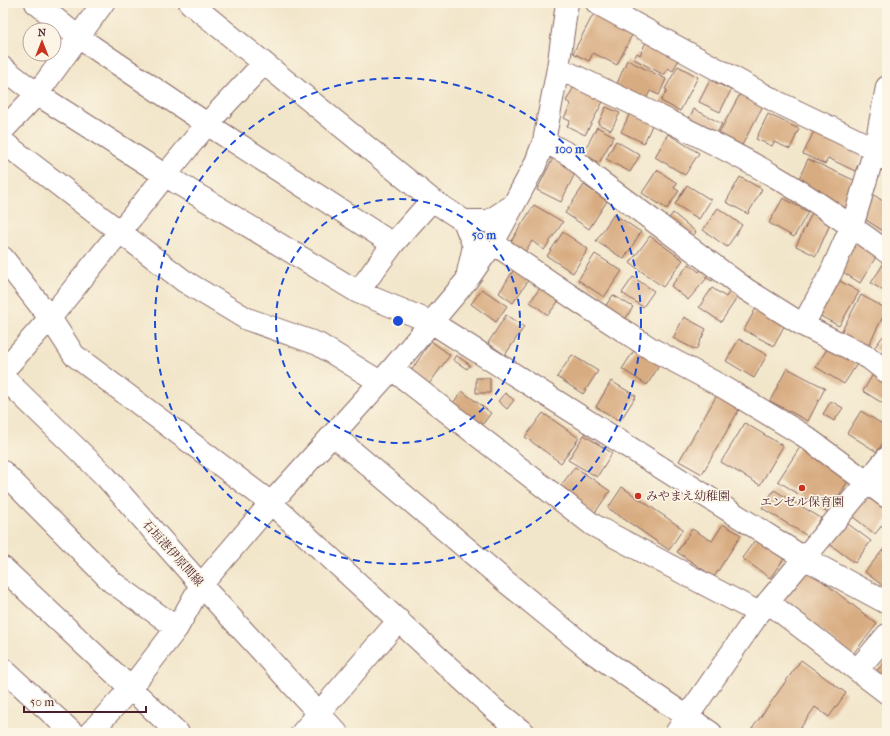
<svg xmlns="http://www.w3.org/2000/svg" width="890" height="736" font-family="'IM FELL French Canon','Noto Serif JP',serif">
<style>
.building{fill:#d8ac81}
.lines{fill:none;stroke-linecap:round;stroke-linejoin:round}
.minor-casing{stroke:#856563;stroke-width:24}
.major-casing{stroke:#856563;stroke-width:24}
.minor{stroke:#fff;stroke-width:22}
.major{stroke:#fff;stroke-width:22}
.ring{fill:none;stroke:#1d4ed8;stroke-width:2;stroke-dasharray:7 5}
.poi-dot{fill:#c8321e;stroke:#fcf5e5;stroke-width:1.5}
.labels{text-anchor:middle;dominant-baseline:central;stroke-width:3.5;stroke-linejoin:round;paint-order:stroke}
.poi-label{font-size:12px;fill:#4a1f2b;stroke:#fcf5e5;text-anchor:start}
.street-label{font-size:12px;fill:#4a1f2b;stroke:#fcf5e5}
.centre{fill:#1d4ed8;stroke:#fcf5e5;stroke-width:2}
.ring-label{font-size:12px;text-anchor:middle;font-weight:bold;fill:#1d4ed8;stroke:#fcf5e5;stroke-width:3.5;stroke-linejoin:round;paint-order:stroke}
</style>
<rect width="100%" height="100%" fill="#fcf5e5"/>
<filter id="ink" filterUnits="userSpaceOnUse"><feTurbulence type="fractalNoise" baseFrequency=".025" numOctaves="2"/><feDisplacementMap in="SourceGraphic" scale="8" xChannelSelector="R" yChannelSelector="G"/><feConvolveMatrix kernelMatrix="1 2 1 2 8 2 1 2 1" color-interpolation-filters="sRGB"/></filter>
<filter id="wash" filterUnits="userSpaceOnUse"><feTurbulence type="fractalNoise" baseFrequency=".012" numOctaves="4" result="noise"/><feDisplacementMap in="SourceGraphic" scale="16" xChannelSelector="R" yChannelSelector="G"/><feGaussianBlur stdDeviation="0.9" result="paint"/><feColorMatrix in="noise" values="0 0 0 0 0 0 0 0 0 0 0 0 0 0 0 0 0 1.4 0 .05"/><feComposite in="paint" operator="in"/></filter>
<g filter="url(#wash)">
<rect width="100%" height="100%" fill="#f2e6ca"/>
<g id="blocks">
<path class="building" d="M595,11l39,20 -17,34 -24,-12 -4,8 -16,-8z
M646,42l33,17 -6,12 -5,-3 -4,7 -30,-16 3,-6 3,2z
M627,60l39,19 -7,16 -9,-4 -7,15 -29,-15z
M678,66l20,11 -18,34 -19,-10 6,-11 -2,-1z
M710,80l21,10 -11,22 -21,-10z
M576,83l29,15 -20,37 -18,-9 3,-5 -6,-3 7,-14 -5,-3z
M740,94l23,12 -22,41 -23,-12z
M606,107l14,6 -9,17 -13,-6z
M694,109l28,15 -8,15 -28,-15z
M630,113l23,10 -9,20 -23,-11z
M768,114l31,15 -9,20 -16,-7 -2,4 -16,-7z
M597,127l17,9 -15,27 -16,-10z
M816,127l49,23 -10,21 -27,-13 -3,6 -22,-10z
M668,134l31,19 -14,22 -30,-18z
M616,141l24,14 -10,17 -24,-13z
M553,158l24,11 -16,33 -24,-12z
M808,159l52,24 -12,26 -52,-24z
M657,170l20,13 -3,5 5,3 -12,18 -25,-16z
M740,177l22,12 -14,25 -22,-12z
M584,185l23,16 -18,28 -24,-16z
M687,185l24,15 -12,19 -24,-15z
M871,193l16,11v20l-4,7 -26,-17z
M783,198l25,14 -14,25 -25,-14z
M534,205l29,17 -19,28 -12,-9 -9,14 -15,-9z
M718,208l24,17 -15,22 -24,-17z
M673,213l23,19 -7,9 -24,-18z
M812,213l19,9 -15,34 -20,-10z
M614,214l27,18 -17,27 -28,-18z
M563,232l25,17 -15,24 -26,-17z
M650,236l33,24 -20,27 -33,-24z
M853,237l26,15 -19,31 -25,-16z
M595,254l27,17 -18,26 -26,-17z
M884,263l3,2v28l-16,-10z
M689,264l10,8 4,-5 13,9 -4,5 -8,-5 3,2 -19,22 -17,-14z
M517,265l15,10 -19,28 -14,-10z
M633,277l21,14 -11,16 -21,-14z
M833,277l26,15 -20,34 -26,-14z
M542,285l18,14 -12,16 -18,-13z
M712,288l14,9 5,-8 8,6 -18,27 -22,-15z
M482,289l25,17 -11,16 -25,-18z
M613,295l20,12 -11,17 -20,-13z
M861,295l26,14 -20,39 -27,-14z
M756,308l29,16 -11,22 -30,-16z
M506,315l18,12 -19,28 -17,-12z
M684,317l22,12 -10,21 -23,-12z
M887,331v23l-1,2 -12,-8z
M739,339l28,16 -13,23 -28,-17z
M431,341l19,14 -26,36 -18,-13z
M637,346l25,15 -15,24 -25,-16z
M829,346l28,18 -13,20 -28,-17z
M456,355l14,10 -3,4 -14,-9z
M572,355l26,16 -15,23 -26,-17z
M787,368l38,20 -17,33 -38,-20z
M875,371l12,8v27l-24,-15z
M476,378h14v15h-14z
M611,381l25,15 -16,25 -24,-14z
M462,391l29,22 -15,20 -29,-22z
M505,393l9,7 -7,9 -9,-8z
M717,395l23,13 -38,66 -23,-13z
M831,401l12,7 -9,13 -11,-7z
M861,411l26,16v9l-10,16 -30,-19z
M543,413l36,25 -18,25 -36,-26z
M745,423l38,23 -23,39 -39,-23z
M584,435l28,18 -15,24 -29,-17z
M802,444l50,31 -24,38 -50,-32z
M575,467l35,24 -16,23 -35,-26z
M622,487l61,42 -14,21 -61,-42z
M774,490l47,28 -12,19 -47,-29z
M866,490l21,16v13l-12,15 -27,-21z
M844,521l27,20 -16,22 -27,-20z
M723,524l18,11 -27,42 -37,-25 15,-23 20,12z
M758,536l28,20 -16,22 -28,-20z
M886,546l1,1v42l-22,-17z
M803,566l74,58 -25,31 -74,-58z
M801,660l45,33 -17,24 -14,-10 -18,26h-48z
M887,660v22l-11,-11z"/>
</g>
</g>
<g filter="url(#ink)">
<use href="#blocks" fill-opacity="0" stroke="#856563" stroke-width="1"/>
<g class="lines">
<defs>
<path id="minor" d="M36,3l42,34 129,87 186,120
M190,3l242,197 32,21h25l23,-15
M597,3l180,99 98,47 12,11
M3,68l34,26 129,82 192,116 73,30 373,236 83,45
M558,68c73,35 148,69 218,109 38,22 75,49 111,75
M3,130l34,-36 66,-91
M544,141l26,14 24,22 153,113 56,35 66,33 18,14
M3,142l181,139 63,38 71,25 62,38
M464,221l10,25 -6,27
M493,243l88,60 69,45 75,40 78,47 84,62
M3,258l47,60 24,37 197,148 224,207 29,23
M358,292l35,-48 39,-44
M803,325l28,-52 23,-53 21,-71 12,-62
M392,369l201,156 166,88
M3,371l47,-53 157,-194 57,-61
M333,435l172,146 87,71 119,81
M3,472l109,110 65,46
M3,568l175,165
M768,602l119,91
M3,669l70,64
M857,670l30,-35
M90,733l40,-44 47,-61 24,-43 70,-82 121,-134 75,-89 26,-37 42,-78 9,-24 14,-73 9,-65
M302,733l97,-113
M676,733l83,-120 128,-155"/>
<path id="major" d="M3,377l102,99 96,109 136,148"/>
</defs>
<use href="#minor" class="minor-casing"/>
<use href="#major" class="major-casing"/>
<use href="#minor" class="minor"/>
<use href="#major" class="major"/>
</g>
</g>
<g class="ring">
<circle cx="398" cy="321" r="122"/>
<circle cx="398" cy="321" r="243"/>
</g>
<g class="poi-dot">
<circle cx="802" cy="488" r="4"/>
<circle cx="638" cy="496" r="4"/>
</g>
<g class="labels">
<g class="poi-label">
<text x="646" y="496">みやまえ幼稚園</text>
<text x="802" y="502" text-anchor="middle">エンゼル保育園</text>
</g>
<g class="street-label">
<text transform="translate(173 553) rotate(48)">石垣港伊原間線</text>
</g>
</g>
<circle cx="398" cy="321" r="6" class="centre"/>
<g class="ring-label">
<text x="570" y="153">100 m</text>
<text x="484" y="239">50 m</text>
</g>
<rect width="890" height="736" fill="none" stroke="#fcf5e5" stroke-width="16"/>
<g transform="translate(42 42)"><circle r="19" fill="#fcf5e5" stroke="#b59f9b"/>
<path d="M0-3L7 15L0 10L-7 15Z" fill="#c8321e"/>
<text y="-6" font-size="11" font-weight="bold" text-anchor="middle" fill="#4a1f2b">N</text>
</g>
<path d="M24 706v6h122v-6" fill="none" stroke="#4a1f2b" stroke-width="2"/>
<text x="30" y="706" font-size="12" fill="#4a1f2b" stroke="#fcf5e5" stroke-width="3" paint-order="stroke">50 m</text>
</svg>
